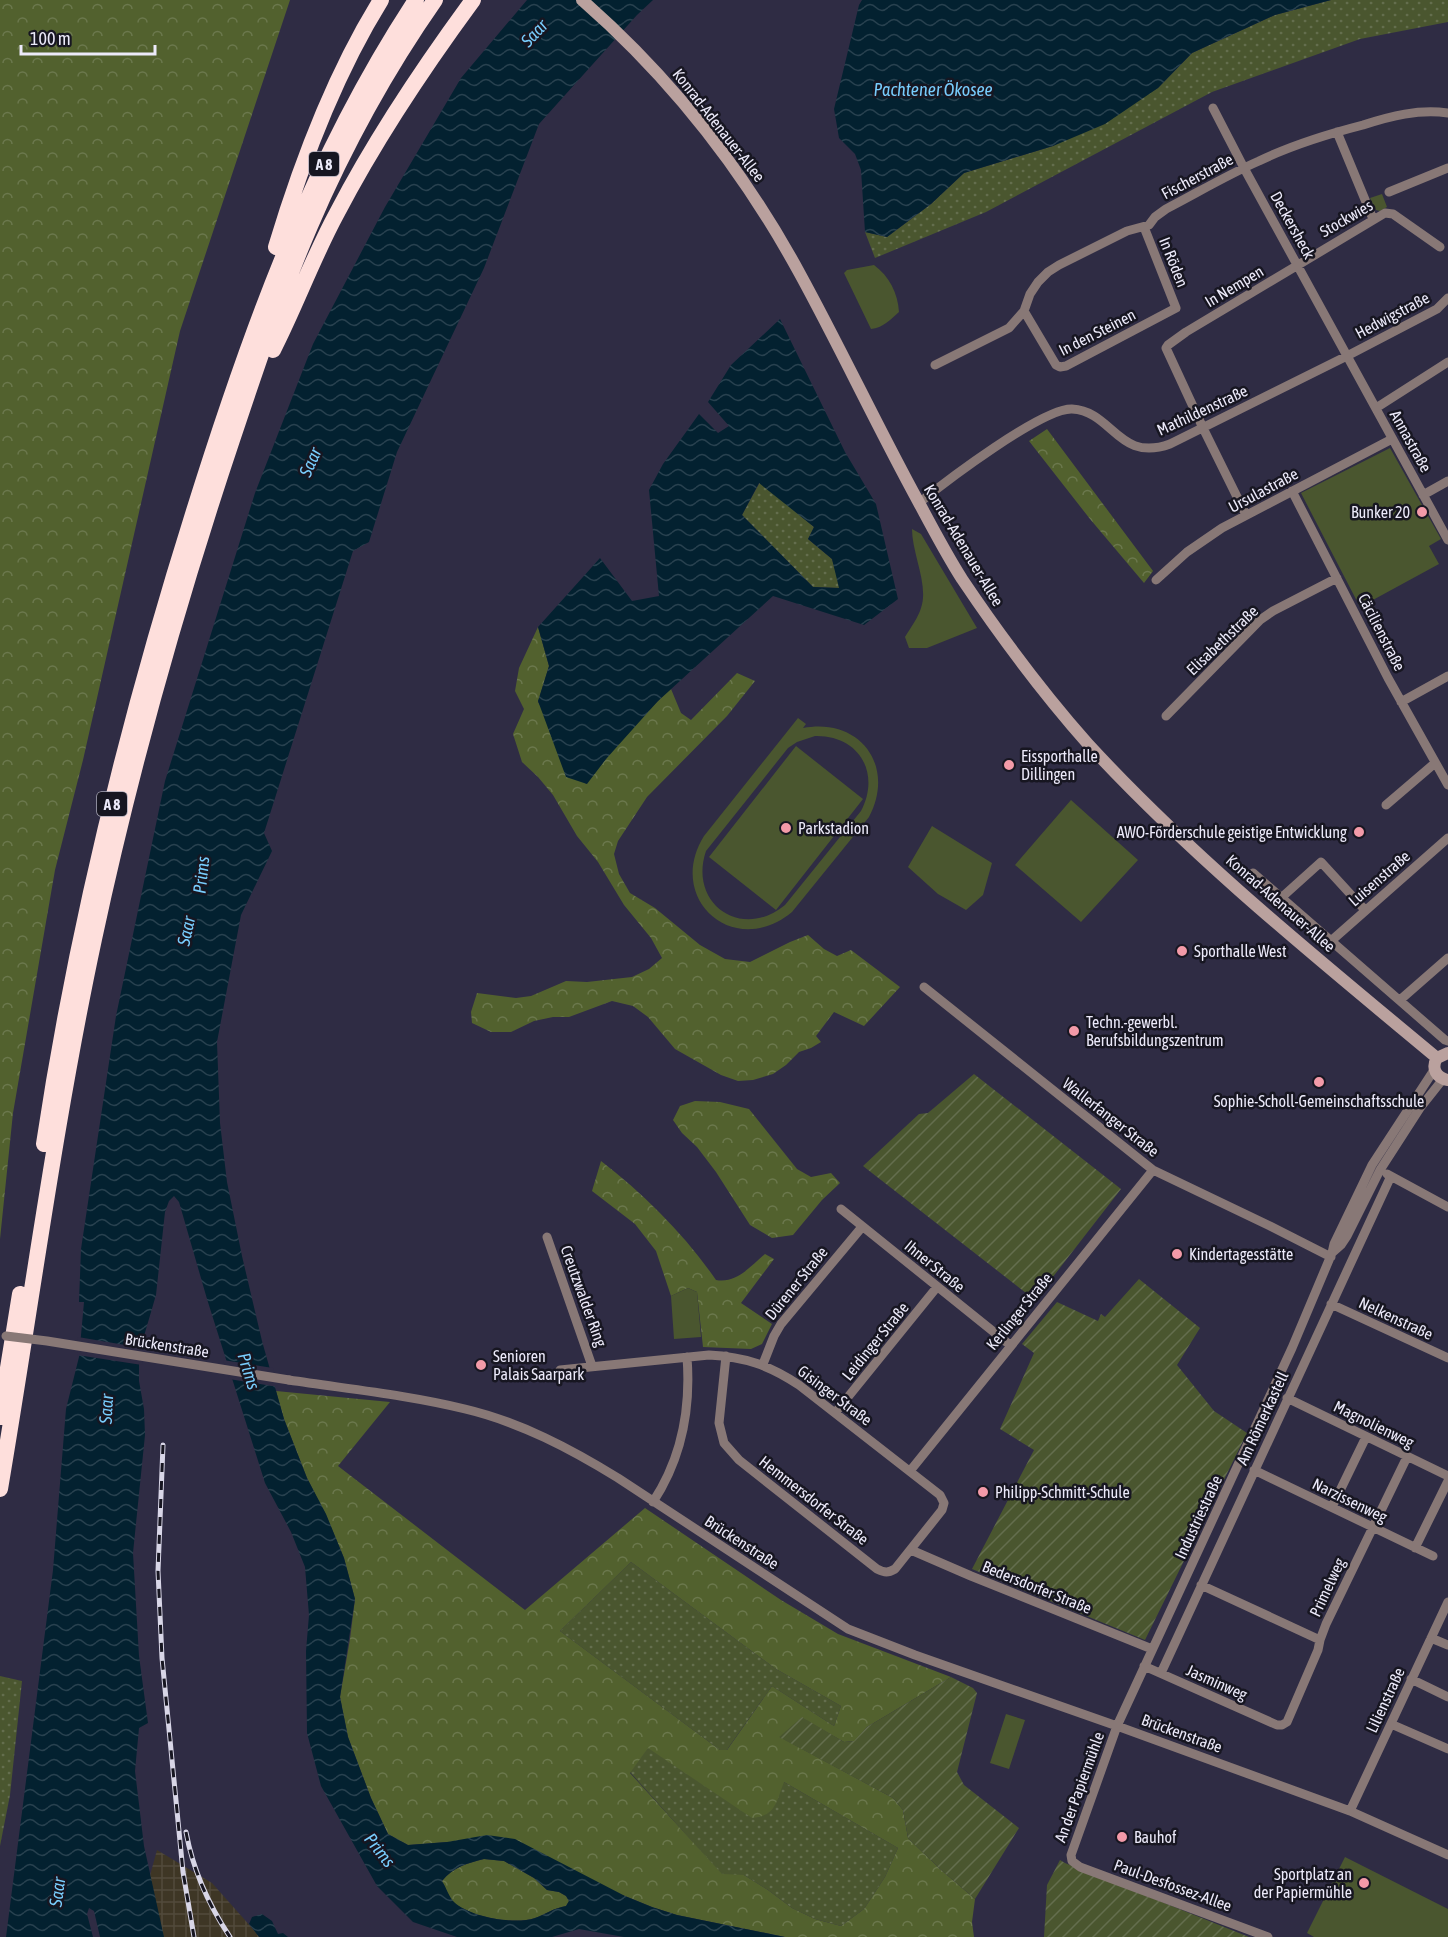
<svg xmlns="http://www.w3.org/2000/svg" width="1448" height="1937" font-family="'Asap Condensed',sans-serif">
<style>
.industrial{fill:url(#industrial-grid)}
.grass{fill:url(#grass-dots)}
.forest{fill:url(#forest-crowns);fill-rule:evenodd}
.park{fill:#4a562f;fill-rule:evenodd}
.garden{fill:url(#garden-furrows)}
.water{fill:url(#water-waves);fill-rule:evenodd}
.pier{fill:#2f2c44}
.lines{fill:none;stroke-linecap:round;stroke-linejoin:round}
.street{stroke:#887876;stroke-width:9}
.secondary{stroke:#baa19e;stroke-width:12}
.highway{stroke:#fedfdc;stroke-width:16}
.rail-casing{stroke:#d8d6e7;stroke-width:5}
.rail{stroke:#171621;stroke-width:3;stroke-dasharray:9;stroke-linecap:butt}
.street-bridge{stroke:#887876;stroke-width:9}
.poi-dot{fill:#f39aa8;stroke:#171621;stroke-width:2}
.labels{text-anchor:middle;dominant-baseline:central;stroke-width:5;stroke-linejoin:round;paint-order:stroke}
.shield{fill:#171621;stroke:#acaab9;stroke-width:1.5}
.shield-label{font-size:15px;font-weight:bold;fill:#eceafa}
.street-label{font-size:16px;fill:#eceafa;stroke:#171621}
.poi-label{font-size:16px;fill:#eceafa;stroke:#171621;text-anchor:start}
.water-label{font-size:18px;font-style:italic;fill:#78cdfd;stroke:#171621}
</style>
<defs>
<pattern id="industrial-grid" width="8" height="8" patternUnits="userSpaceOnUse" patternTransform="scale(1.5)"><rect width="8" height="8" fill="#3e3625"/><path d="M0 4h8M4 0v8" fill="none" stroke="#514a3b"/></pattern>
<pattern id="grass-dots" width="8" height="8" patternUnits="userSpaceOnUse" patternTransform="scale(1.5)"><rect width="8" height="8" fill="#4a562f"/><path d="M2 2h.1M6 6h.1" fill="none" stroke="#646e4e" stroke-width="1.8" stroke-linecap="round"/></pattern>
<pattern id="forest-crowns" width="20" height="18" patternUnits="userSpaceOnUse" patternTransform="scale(1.5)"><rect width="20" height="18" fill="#52612e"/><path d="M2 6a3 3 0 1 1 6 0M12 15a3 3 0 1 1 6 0" fill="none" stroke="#6b784d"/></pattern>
<pattern id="garden-furrows" width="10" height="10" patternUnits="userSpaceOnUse" patternTransform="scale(1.5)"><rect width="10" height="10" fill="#4a562f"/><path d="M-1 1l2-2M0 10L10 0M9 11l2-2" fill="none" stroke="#646e4e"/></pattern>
<pattern id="water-waves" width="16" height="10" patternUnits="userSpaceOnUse" patternTransform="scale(1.5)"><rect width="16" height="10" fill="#032130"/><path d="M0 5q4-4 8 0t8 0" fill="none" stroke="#28414f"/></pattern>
</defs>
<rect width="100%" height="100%" fill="#2f2c44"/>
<path class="industrial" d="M157,1850l55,33 48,54h-127z"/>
<path class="grass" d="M1331,0h117v22l-88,17 -148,53 -226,120 -111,46 -10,-26 22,5 44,-33 33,-31 89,-27 105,-58 34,-35 83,-38z
M760,482l54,45 -6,12 24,20 8,29 -27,-1 -71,-72z
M631,1562l145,107 65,37 -7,20 -62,-40 -46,65 -6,-1 -160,-119z
M0,1676l22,5 -12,114 -10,51z
M648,1747l136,35 114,66 -13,29 -21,32 -23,17 -26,-7 -23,-11 -24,-18 -24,-15h-22l-92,-103z"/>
<path class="forest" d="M0,0h290l-110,331 -97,429 -28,110 -42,243 -13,126z
M1047,429l106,142 -9,12 -54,-64 -61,-78z
M538,627l11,39 -11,36 48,82c26,-33 53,-67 85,-95l10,24 10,7 46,-47 18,8 -28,35 -80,81 -29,44 -4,13 5,20 11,19 25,15 45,37 25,14 25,3 40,-20 18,-7 16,14 13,7 14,-6 49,37 -36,39 -30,-14 -18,24 5,6 -10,6 -12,4 -13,13 -13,9 -20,6 -15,1 -17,-6 -46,-26 -27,-32 -15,-11 -21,-5 -43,16h-16l-19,4 -23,11h-20l-19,-9 -1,-11 6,-19 39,5 15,-2 35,-15 21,1 45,-5 17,-8 13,-11 -11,-20 -27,-33 -26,-43 -21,-26 -24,-41 -15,-18 -16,-15 -9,-28 11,-25 -9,-18 4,-23z
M695,1101l25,1 29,7 48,60 14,8 20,-4 9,10 -18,17 -29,35 -21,3 -22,-13 -34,-53 -19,-25 -15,-14 -9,-13 7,-14z
M601,1161c43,33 84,74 115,119 20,4 35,-14 49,-26l9,5 -33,44 31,21 -10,20 -11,5 -48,-2 -6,-55 -9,-4 -17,8 -15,-45 -21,-27 -43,-33z
M276,1391l114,11 -52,64 187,144 120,-102 136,92 57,34 113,43 -84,50 -12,14 -11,1 -42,-24 -22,19 113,61 10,12 5,28 32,31 35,30 -3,23 2,15h-189l-108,-22 -25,-8 -27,-11 -178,-54 -39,3 -20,-11 -17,-36 -23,-61 -8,-40 10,-58 5,-40 -11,-41 -18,-43 -19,-37 -23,-59zM631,1562l145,107 65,37 -7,20 -62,-40 -45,64h-7l-160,-119zM648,1748l104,70c24,-2 24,-16 32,-36l114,66 -13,29 -21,32 -23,17 -26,-7 -23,-11 -24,-18 -24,-15 -22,-1 -92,-101z
M484,1859l20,2 30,17 13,12 12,2 7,4 3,5 -3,5c-12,2 -20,8 -31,12 -21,7 -65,-1 -82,-16 -4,-5 -8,-15 -11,-21 11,-14 26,-18 42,-22z"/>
<path class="park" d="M1382,194l5,13 -7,4 -4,-1 -6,-12z
M874,265c15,11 24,28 25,47 -8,7 -16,16 -28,17l-27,-56 3,-3z
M1390,448l51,91 -12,7 10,18 -79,43 -59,-114z
M912,529l9,5 56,94 -50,20h-18l-4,-11c6,-10 13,-19 16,-29 8,-23 -9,-54 -9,-79z
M798,718l8,6 -3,4c57,-11 93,38 66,89l-77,95c-58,48 -127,-13 -88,-76zM815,736c44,-1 66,37 46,75l-76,94c-43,36 -97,-1 -79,-54l82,-103 9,-6z
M796,746l67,53 -87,111 -67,-53z
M1071,800l67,60 -57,62 -66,-57z
M932,826l60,37 -9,32 -17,15 -28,-16 -30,-27z
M688,1288l9,4 4,45 -27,2 -3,-43z
M1006,1714l19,6 -16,49 -19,-6z
M1345,1857l103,52v28h-134l-7,-4z"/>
<path class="garden" d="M974,1074l147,115 -86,111 -172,-134 56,-52 9,-1z
M1139,1279l61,49 -23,37 37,46 33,22 -102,207 -173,-71 62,-119 -34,-21 34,-76 -12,-9 35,-42 41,19 3,-7 4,3z
M951,1677l22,11 4,5 -20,79 7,13 55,43 -44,71 -35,-30 -32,-31 -5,-28 -10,-12 -114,-61 23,-20 42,25 10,-1 13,-14z
M1060,1860l5,3 184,74h-205l3,-52z"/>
<path class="water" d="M527,0h126l-16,15 -98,109 -55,144 -87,184 -28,90 -16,9 -89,282 8,18 -31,64 -24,127 3,81 7,59 15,74 20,85 22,78 23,59 19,36 18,44 11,41 -15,98 8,40 23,61 17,36 20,11 39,-3 40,-7 28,4 110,57 27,11 25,8 108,22h-161l-45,-8 -27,8h-95l-44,-15 -36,-36 -56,-100 -14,-53 -1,-82 3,-36 -4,-48 -14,-35 -26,-49 -58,-184 -28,-97 -5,-6 -5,5 -4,11 -9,83 -17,58v28l5,28 1,26 -12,118 6,103 9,67 -9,5 -4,43 9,75 20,91h-64l-6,-26 -5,-3 -2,6 6,23h-87l47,-367 13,-161 13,-52 5,-55h-5l2,-53 35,-233 49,-235 90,-288 58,-149 72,-137 76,-129zM484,1859l20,2 30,17 13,12 12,2 7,4 3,5 -3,5c-12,2 -20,8 -31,12 -21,7 -65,-1 -81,-16 -5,-5 -8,-15 -12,-21 11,-14 26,-18 42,-22z
M862,0h469l-56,15 -83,38 -34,35 -53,36 -52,22 -89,27 -33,31 -44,33 -22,-5 -4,-62 -6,-16 -16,-16 -5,-29 25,-104z
M780,319l65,133 31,52 22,95 -34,26 -91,-29 -115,105 -52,58 -19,25 -21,-7 -28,-76 11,-35 -11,-39 62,-69 32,43 27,-5 -10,-106 14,-26 36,-50 19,19 11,-7 -21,-24 23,-37zM759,483l55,44 -6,12 24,20 7,29 -26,-1 -71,-72z
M262,1914l10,7 6,13 5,-1 5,4h-29l-10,-13 3,-7z"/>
<path class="pier" d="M78,1337l65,11 -1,17 -65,-10z
M223,1360l50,8 5,19 -49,-8z"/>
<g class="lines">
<path class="street" d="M1213,108l31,60 204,372
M1337,132l36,87
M1389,192l59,-24
M1024,311l32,54 4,2 6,-1 110,-58 -32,-81
M935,365l74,-37 15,-17 6,-17 8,-12 10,-10 11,-7 68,-34 22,-6 6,-8 11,-8c31,-16 61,-34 93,-48 33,-16 69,-27 104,-36 28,-9 55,-16 85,-12
M1376,408l72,-46
M1292,491l96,187 60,107
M1423,495l25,-14
M919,503c26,-21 123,-95 153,-94 41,2 46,54 98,35l177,-88 90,-47 11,-11
M1246,515l-43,-87 -37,-80 2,-3 18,-13 199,-119 8,1 47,33
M1156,580l31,-28 35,-24 170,-89
M1401,702l47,-26
M1166,716l94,-96 13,-9 64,-33
M1386,805l49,-42
M1253,873l192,167 3,1
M1281,898l40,-36 44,48
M1331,941l117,-103
M924,987l229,183 117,56 61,31
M1400,1000l48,-42
M1387,1174l61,33
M841,1209l169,136
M547,1237l45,129
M1332,1253l9,-8 6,-9 33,-66 40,-62 23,-29
M1331,1304l117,54
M763,1364l11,-28 7,-12 81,-97
M560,1370l149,-15c36,2 60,10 90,30l141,110 4,8 -2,7 -47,59c-7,4 -10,4 -18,0l-138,-109 -15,-17 -5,-20 7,-67
M289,1380c59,9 119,15 176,29 55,13 106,40 153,69l230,151 67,26 202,71 233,85 98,44
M1287,1398l161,78
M835,1413l102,-126
M1254,1470l179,86
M910,1471l243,-301
M653,1502c29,-44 38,-93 34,-145
M1332,1507l34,-70
M1415,1548l33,-67
M911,1550l60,26 181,73
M1201,1585l119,55
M1431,1638l17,7
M1144,1666l133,59h5l5,-3 31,-72 2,-10 6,-16 81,-167
M1161,1673l230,-497
M1411,1679l37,18
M1391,1724l57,25
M1350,1811l98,-209
M1268,1937l-188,-70 -8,-6 -1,-6 46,-129 175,-378 40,-95 2,-9 38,-79 62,-95"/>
<path class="secondary" d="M582,0c88,77 162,171 218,274 41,75 77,152 118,227 14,26 28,53 44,78 39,58 80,113 126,165 106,115 229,214 349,314
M1448,1053l-11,5c-6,10 -1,20 11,22"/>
<path class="highway" d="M276,247c25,-83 59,-173 105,-247
M273,350c23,-45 40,-93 64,-137 39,-75 86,-145 136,-213
M44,1144c32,-213 85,-427 150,-633 56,-179 118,-353 222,-511
M0,1417l20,-123
M0,1489c31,-183 55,-368 94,-550 36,-168 83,-335 138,-499 24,-72 48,-144 78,-214 34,-79 76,-156 125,-226"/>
<defs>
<path id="rail" d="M163,1445l-5,126 4,87 21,214 11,65
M186,1832c7,38 22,72 44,105"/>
</defs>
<use href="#rail" class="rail-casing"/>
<use href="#rail" class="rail"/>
<path class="street-bridge" d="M6,1336l41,5 242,39"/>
</g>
<g class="poi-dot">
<circle cx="1422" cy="512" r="6"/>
<circle cx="1009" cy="765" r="6"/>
<circle cx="786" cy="828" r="6"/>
<circle cx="1359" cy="832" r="6"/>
<circle cx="1182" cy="951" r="6"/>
<circle cx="1074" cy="1031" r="6"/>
<circle cx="1319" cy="1082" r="6"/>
<circle cx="1177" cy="1254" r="6"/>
<circle cx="481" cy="1365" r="6"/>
<circle cx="983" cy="1492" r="6"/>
<circle cx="1122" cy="1837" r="6"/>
<circle cx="1364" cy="1883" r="6"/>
</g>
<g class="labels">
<g class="shield">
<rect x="309" y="152" width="30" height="24" rx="4.5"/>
<rect x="97" y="792" width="30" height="24" rx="4.5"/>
</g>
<g class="shield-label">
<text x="324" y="164">A 8</text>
<text x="112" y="804">A 8</text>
</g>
<g class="street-label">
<text transform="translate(719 125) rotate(52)">Konrad-Adenauer-Allee</text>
<text transform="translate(1197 176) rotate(-28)">Fischerstraße</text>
<text transform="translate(1346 218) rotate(-30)">Stockwies</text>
<text transform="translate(1293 225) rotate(61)">Deckersheck</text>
<text transform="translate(1174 262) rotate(68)">In Röden</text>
<text transform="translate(1234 286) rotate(-31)">In Nempen</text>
<text transform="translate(1392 315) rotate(-28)">Hedwigstraße</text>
<text transform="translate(1097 332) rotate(-27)">In den Steinen</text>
<text transform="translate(1202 410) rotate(-25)">Mathildenstraße</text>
<text transform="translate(1411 441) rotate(61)">Annastraße</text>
<text transform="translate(1263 490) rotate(-28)">Ursulastraße</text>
<text transform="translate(964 545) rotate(59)">Konrad-Adenauer-Allee</text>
<text transform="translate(1382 632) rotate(63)">Cäcilienstraße</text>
<text transform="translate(1222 640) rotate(-44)">Elisabethstraße</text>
<text transform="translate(1379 878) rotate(-41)">Luisenstraße</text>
<text transform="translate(1281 903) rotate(41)">Konrad-Adenauer-Allee</text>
<text transform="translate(1111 1117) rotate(38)">Wallerfanger Straße</text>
<text transform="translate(935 1266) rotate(39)">Ihner Straße</text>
<text transform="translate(796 1283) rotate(-51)">Dürener Straße</text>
<text transform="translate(584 1296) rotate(70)">Creutzwalder Ring</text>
<text transform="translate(1019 1311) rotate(-51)">Kerlinger Straße</text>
<text transform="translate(1396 1318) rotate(25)">Nelkenstraße</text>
<text transform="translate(875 1341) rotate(-51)">Leidinger Straße</text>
<text transform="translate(167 1345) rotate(9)">Brückenstraße</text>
<text transform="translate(835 1395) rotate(37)">Gisinger Straße</text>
<text transform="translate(1262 1418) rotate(-65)">Am Römerkastell</text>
<text transform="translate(1374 1424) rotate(26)">Magnolienweg</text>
<text transform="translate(814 1500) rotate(38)">Hemmersdorfer Straße</text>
<text transform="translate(1350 1500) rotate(26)">Narzissenweg</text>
<text transform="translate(1198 1517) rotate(-65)">Industriestraße</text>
<text transform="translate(742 1542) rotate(33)">Brückenstraße</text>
<text transform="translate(1037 1587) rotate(22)">Bedersdorfer Straße</text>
<text transform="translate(1327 1587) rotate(-65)">Primelweg</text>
<text transform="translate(1217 1682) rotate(24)">Jasminweg</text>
<text transform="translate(1385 1700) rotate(-65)">Lilienstraße</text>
<text transform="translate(1182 1733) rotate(20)">Brückenstraße</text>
<text transform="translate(1079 1787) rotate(-70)">An der Papiermühle</text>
<text transform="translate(1173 1885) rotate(20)">Paul-Desfossez-Allee</text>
</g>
<g class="poi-label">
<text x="1410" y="512" text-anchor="end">Bunker 20</text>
<text x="1021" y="756">Eissporthalle<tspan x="1021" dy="18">Dillingen</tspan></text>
<text x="798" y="828">Parkstadion</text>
<text x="1347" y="832" text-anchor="end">AWO-Förderschule geistige Entwicklung</text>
<text x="1194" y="951">Sporthalle West</text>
<text x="1086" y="1022">Techn.-gewerbl.<tspan x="1086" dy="18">Berufsbildungszentrum</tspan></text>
<text x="1319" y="1101" text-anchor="middle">Sophie-Scholl-Gemeinschaftsschule</text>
<text x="1189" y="1254">Kindertagesstätte</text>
<text x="493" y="1356">Senioren<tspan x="493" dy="18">Palais Saarpark</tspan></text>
<text x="995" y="1492">Philipp-Schmitt-Schule</text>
<text x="1134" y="1837">Bauhof</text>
<text x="1352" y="1874" text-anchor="end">Sportplatz an<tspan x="1352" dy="18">der Papiermühle</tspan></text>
</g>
<g class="water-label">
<text transform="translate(534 33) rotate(-47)">Saar</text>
<text x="933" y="89">Pachtener Ökosee</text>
<text transform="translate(310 462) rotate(-66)">Saar</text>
<text transform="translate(201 875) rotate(-84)">Prims</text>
<text transform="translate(186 931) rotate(-78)">Saar</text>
<text transform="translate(249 1371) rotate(73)">Prims</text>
<text transform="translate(106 1409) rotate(-87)">Saar</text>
<text transform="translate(380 1850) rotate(52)">Prims</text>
<text transform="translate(57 1892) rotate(-82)">Saar</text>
</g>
</g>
<path d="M21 45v9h134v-9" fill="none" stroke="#eceafa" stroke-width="3"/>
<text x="30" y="45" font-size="18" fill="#eceafa" stroke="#171621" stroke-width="4.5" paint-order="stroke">100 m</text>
</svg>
